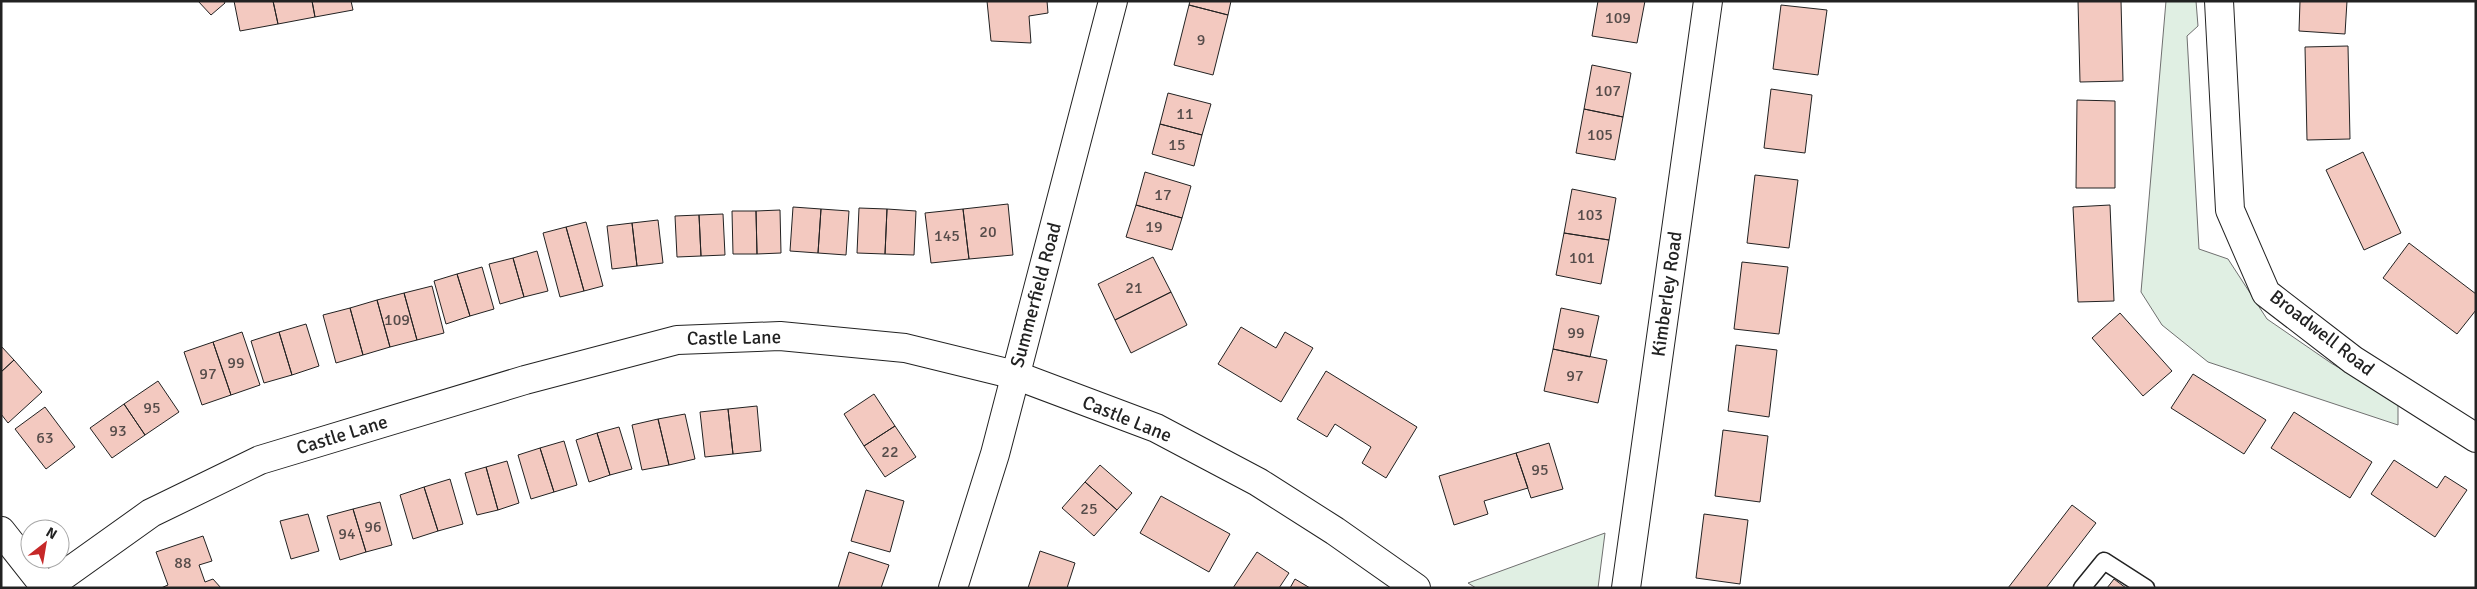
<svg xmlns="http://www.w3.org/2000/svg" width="2477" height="589" font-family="Signika,sans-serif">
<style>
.green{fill:#e0efe3;stroke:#6f6f6f}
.building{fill:#f3c9c0;stroke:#222}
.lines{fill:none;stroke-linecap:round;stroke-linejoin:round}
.lane-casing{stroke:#222;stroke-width:19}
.street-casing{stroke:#222;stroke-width:30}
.secondary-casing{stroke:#222;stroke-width:30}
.lane{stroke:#fff;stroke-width:16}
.street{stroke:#fff;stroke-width:28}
.secondary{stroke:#fff;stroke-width:28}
.labels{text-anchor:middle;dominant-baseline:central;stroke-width:4;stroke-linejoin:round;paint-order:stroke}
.number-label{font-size:16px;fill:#564c4a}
.street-label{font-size:19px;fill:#222;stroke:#fff}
</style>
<rect width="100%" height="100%" fill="#fff"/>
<path class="green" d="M2166,1h30l2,25 -11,10 12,213 29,10 39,60 64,44 67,40v22l-190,-63 -46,-37 -21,-33z
M1605,533l-7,55h-122l-8,-5z"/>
<path class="building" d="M198,1h26l1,2 -14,12z
M234,1h39l5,23 -38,7z
M273,1h39l3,16 -37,7z
M312,1h39l2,9 -38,7z
M987,1h60l1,12 -19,3 2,27 -40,-2z
M1190,1h41l-3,14 -39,-10z
M1598,1h47l-8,42 -45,-7z
M2078,1h43l2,80 -43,1z
M2300,1h47l-2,33 -46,-3z
M1189,5l39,10 -15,60 -39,-10z
M1781,5l46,5 -9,65 -45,-6z
M2348,46l2,93 -43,1 -2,-93z
M1592,65l39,8 -8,44 -39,-8z
M1771,89l41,6 -7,58 -41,-5z
M1168,93l43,11 -9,31 -42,-11z
M2077,100l38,1v87h-39z
M1584,109l39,8 -8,43 -39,-7z
M1160,124l42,11 -8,31 -42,-12z
M2363,152l38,81 -37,17 -38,-80z
M1145,172l46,14 -9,32 -46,-13z
M1755,175l43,5 -9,68 -42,-5z
M1572,189l44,9 -7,42 -45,-7z
M1008,204l5,51 -44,4 -6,-50z
M1136,205l46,13 -10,32 -46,-13z
M2110,205l4,96 -36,1 -5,-95z
M793,207l28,2 -3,44 -28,-2z
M859,208l28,1 -2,45 -28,-1z
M821,209l28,2 -3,44 -28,-2z
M887,209l29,2 -2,44 -29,-1z
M963,209l6,50 -38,4 -6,-50z
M780,210l1,43 -24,1 -1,-43z
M732,211h24l1,43h-24z
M723,214l2,41 -24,1 -2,-41z
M699,215l2,41 -24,1 -2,-41z
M658,220l5,43 -26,3 -5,-43z
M586,222l17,64 -19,5 -18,-64z
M632,223l5,43 -25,3 -5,-43z
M566,227l18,64 -24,6 -17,-64z
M1564,233l45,7 -8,44 -45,-9z
M2409,243l67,51v16l-19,24 -74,-56z
M537,251l11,40 -24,6 -11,-39z
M1153,257l18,35 -56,28 -17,-36z
M513,258l11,39 -24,7 -11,-40z
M1742,262l46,5 -9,67 -45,-5z
M482,267l12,42 -24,7 -13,-42z
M457,274l13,42 -24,8 -12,-43z
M432,286l12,47 -27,7 -13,-47z
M1171,292l16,33 -56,28 -16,-33z
M404,293l13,47 -27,7 -13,-47z
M377,300l13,47 -27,8 -13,-47z
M350,308l13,47 -27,8 -13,-48z
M1561,308l38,8 -9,41 -37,-8z
M2120,313l52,58 -29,25 -51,-58z
M306,324l13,42 -27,9 -13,-43z
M1241,327l35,21 9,-16 28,16 -32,54 -63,-38z
M242,332l18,53 -29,10 -18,-53z
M279,332l13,43 -28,8 -13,-42z
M213,342l18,53 -29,10 -18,-53z
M1736,345l41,5 -8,67 -41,-6z
M1,346l13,14 -13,12z
M1553,349l54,11 -9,43 -54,-12z
M14,360l28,32 -34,31 -7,-9v-42z
M1326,371l91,56 -31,51 -24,-15 9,-16 -36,-23 -8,13 -30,-18z
M2193,374l73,46 -22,34 -73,-46z
M158,381l21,31 -34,23 -21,-31z
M874,394l21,32 -31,20 -20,-32z
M124,404l21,31 -33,23 -22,-30z
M757,406l4,45 -28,3 -5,-45z
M45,407l30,40 -29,22 -31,-40z
M728,409l5,45 -28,3 -5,-45z
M2294,412l78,50 -22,36 -79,-50z
M685,414l10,45 -26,6 -11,-46z
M658,419l11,46 -27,5 -10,-45z
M895,426l21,31 -31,20 -21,-31z
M619,427l13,42 -22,6 -13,-42z
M1723,430l45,6 -8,66 -45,-6z
M597,433l13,42 -21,7 -13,-42z
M564,441l13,44 -23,7 -14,-44z
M1549,443l14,46 -32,9 -15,-45z
M540,448l14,44 -23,7 -13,-44z
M1516,453l12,35 -44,13 4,13 -34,11 -15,-49z
M2394,460l43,28 8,-12 22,14 -32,47 -64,-43z
M507,461l12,42 -21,7 -12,-43z
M1100,465l32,28 -15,17 -32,-28z
M486,467l12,43 -21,5 -12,-42z
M450,479l13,45 -25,7 -14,-44z
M1085,482l32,28 -23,26 -32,-28z
M424,487l14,44 -25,8 -13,-44z
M866,490l38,11 -14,51 -39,-11z
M1161,496l69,38 -21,38 -69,-39z
M380,502l12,43 -26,7 -13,-43z
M2072,505l24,18 -50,65h-38z
M353,509l13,43 -26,8 -13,-44z
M308,514l11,37 -28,8 -11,-38z
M1704,514l44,6 -8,64 -44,-6z
M203,536l9,25 -13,4 6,17 8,-3 8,9h-60l7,-3 -12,-33z
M1040,551l35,12 -8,25h-39z
M849,552l40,13 -8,23h-43z
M1257,552l32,21 -10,15h-46z
M1295,579l15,9h-20z
M2114,579l12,9h-19z"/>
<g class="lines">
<defs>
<path id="lane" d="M2082,588l22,-27 42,27"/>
<path id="street" d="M2219,1l11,209 36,83 87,67 123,78
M1,531l45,57
M953,588l42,-134 118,-453
M1626,588l82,-587"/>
<path id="secondary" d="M46,588l105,-75 109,-53 265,-80 152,-40 103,-4 125,12 110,27 141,53 102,54 77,49 81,57"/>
</defs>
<use href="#lane" class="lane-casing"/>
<use href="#street" class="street-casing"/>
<use href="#secondary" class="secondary-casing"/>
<use href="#lane" class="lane"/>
<use href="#street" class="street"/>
<use href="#secondary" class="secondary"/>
</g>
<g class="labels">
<g class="number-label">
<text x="1618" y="18">109</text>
<text x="1201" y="40">9</text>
<text x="1608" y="91">107</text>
<text x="1185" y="114">11</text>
<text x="1600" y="135">105</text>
<text x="1177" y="145">15</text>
<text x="1163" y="195">17</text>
<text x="1590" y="215">103</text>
<text x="1154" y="227">19</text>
<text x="988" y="232">20</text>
<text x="947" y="236">145</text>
<text x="1582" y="258">101</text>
<text x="1134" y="288">21</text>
<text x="397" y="320">109</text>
<text x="1576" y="333">99</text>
<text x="236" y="363">99</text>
<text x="208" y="374">97</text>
<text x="1575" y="376">97</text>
<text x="152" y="408">95</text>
<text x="118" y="431">93</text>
<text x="45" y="438">63</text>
<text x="890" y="452">22</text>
<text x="1540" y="470">95</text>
<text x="1089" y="509">25</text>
<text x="373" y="527">96</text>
<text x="347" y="534">94</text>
<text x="183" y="563">88</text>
</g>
<g class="street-label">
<text transform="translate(1667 294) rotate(-82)">Kimberley Road</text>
<text transform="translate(1036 295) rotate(-75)">Summerfield Road</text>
<text transform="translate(2322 333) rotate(38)">Broadwell Road</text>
<text transform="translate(734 338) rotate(-1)">Castle Lane</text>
<text transform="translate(1127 419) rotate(22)">Castle Lane</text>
<text transform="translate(342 435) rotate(-17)">Castle Lane</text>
</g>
</g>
<rect width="2477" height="589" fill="none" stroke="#222222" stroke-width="5"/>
<g transform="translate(45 544) rotate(31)"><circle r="24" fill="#ffffff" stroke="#a7a7a7"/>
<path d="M0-4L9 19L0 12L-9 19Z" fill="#c62828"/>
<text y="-8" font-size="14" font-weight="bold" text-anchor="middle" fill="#222222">N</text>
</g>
</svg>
